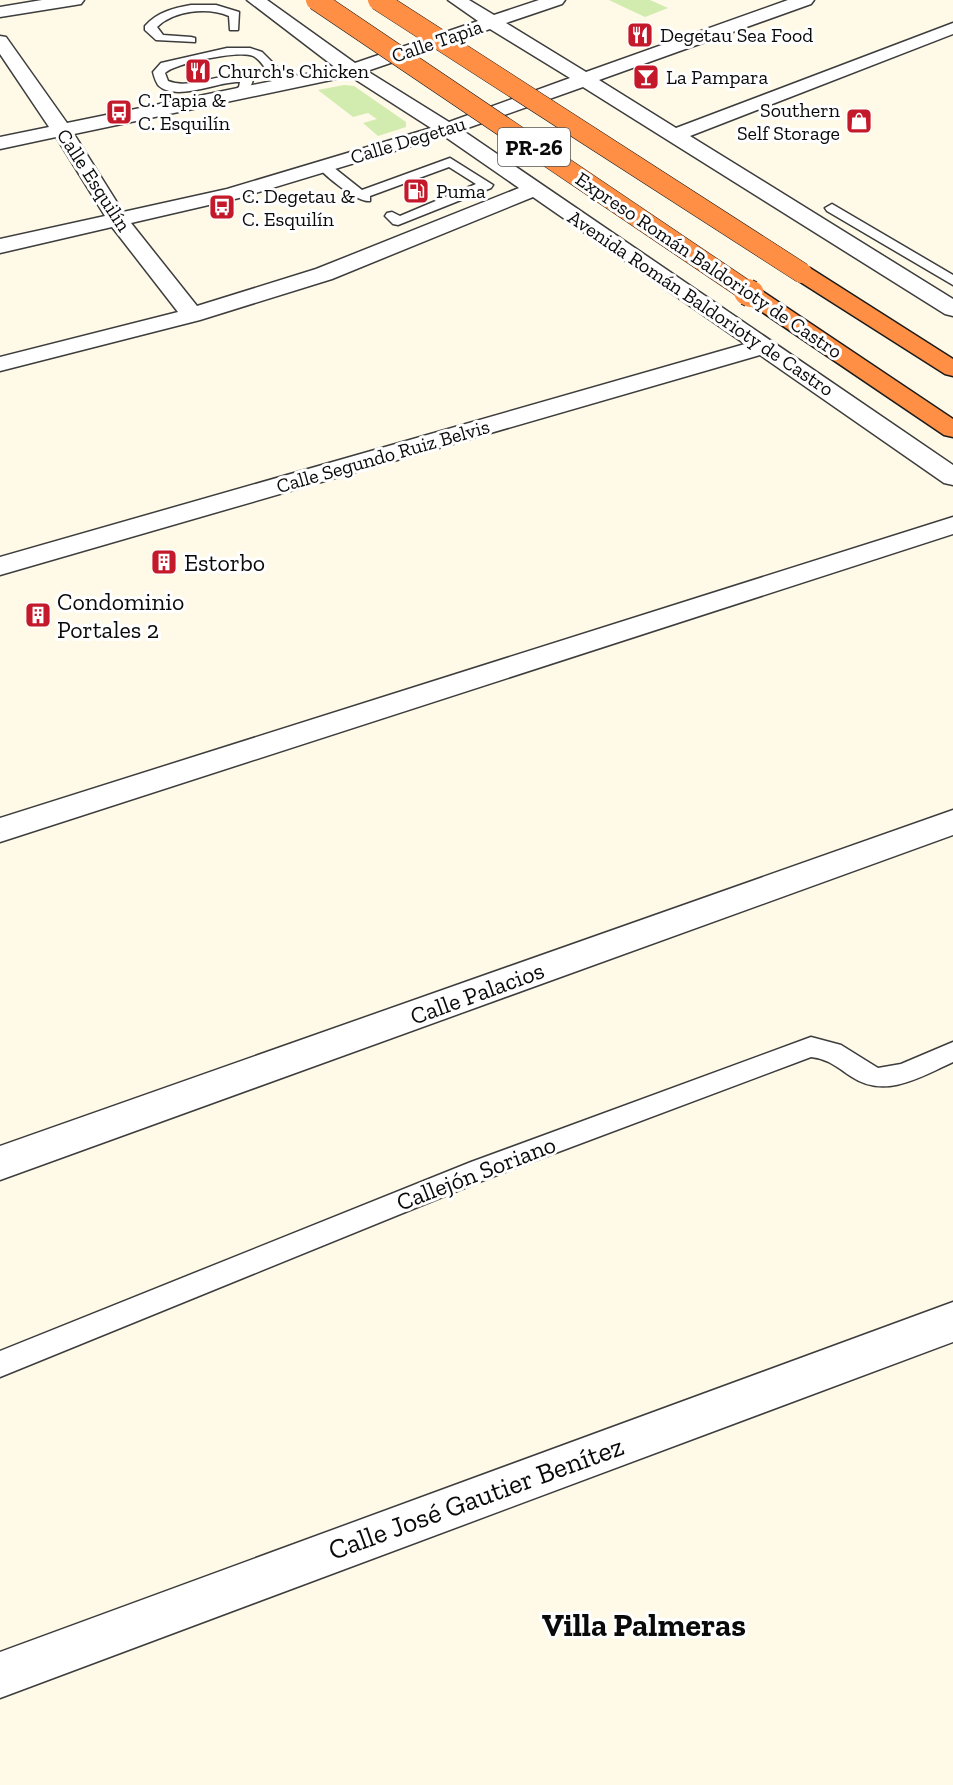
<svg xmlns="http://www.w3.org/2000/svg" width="953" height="1785" font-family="'Zilla Slab',serif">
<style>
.green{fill:#d2ebaf}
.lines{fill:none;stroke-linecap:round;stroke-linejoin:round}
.service-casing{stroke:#3d3d3d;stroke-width:3}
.minor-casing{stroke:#3d3d3d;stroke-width:3}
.motorway-casing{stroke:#1b1b1b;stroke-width:3}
.service{fill:#fff;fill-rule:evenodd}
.minor{fill:#fff;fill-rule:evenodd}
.motorway{fill:#ff8f45;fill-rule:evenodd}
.motorway-bridge-far1-casing{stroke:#1b1b1b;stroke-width:21;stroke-linecap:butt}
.motorway-bridge-casing{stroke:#1b1b1b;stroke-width:28;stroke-linecap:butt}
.motorway-bridge-far1{stroke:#ff8f45;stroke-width:20}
.motorway-bridge{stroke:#ff8f45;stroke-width:26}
.labels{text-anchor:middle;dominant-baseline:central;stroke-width:6;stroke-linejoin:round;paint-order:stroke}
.far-poi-label{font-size:20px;fill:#0a0a0a;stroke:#fff;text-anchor:start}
.far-street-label{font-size:20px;fill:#0a0a0a;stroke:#fff}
.shield{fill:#fff;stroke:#545454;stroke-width:1.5}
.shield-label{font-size:22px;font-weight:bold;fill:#0a0a0a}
.poi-label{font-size:24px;fill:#0a0a0a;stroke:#fff;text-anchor:start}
.street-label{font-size:24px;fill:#0a0a0a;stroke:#fff}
.near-street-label{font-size:28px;fill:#0a0a0a;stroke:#fff}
.near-neighbourhood-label{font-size:32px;font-weight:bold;fill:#0a0a0a;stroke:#fff}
</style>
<rect width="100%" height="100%" fill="#fff9e7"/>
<path class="green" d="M609,0h41l18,8 -23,9z
M344,85l10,1 52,36v5l-28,9 -15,-13 14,-4 -9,-6 -15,4 -35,-27z"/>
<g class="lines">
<defs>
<path id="service" d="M191,5h25l23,7 -1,18h-8l-1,-14c-21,-9 -55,-6 -72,11l6,8 28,2 4,1v4l-39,-2 -11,-10v-4c12,-14 29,-18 46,-21z
M227,48h23l12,4 20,20 22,5 2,3 -6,4c-9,-2 -20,-2 -27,-8 -8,-5 -11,-16 -20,-20 -14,-6 -78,7 -88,17l3,8c24,10 52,-11 83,-4l2,3c-3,10 -10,20 -22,17l-2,-3 10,-7 1,-5h-4c-21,1 -60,19 -77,4 -3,-3 -5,-10 -6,-14l8,-9z
M450,158l43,27 -2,3 -93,37 -5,-1 -8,-8 2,-3 5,-1 8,4 76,-32 -27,-17 -79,29v5c-12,2 -45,-25 -53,-35l1,-3h10l34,27z
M832,204l121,71v10l-126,-74 -2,-3z
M811,1037l30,8 37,23 23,-4 52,-22v20c-32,15 -68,37 -101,15 -14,-9 -23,-18 -41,-20l-322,121 -489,199v-26l471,-189z"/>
<path id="minor" d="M42,0h42l-3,4 -6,1 -75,12v-10z
M247,0h20l88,63 123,-42 -30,-21h21l25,15 45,-15h26l-3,4 -56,19 80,49 202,-72h26l-3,4 -212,76 77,48 277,-105v11l-263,102 263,163v17l-8,-2 -362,-227 -121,43 491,335v20l-9,-2 -184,-128 -760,220v-18l745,-213 -212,-147 -201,82 -132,41 -200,51v-14l178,-45 -66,-85 -112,26v-14l105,-23 -49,-79 -56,12v-12l49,-10 -49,-73v-18l6,1 61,86 269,-55zM490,29l80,49 -121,44 -82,-51zM350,76l81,52 -204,61 -104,23 -49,-78zM444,136l75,52 -203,81 -119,37 -66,-83 108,-25z
M953,517v17l-953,308v-24z
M953,810v25l-953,345v-34z
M953,1302v40l-953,356v-46z"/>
<path id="motorway" d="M802,266l8,2 143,91v17l-8,-2 -151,-96 -3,-5 3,-5z
M751,287l8,2 194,130v18l-9,-2 -201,-136 -3,-5 3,-5z"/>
</defs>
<use href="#service" class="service-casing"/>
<use href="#minor" class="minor-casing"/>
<use href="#motorway" class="motorway-casing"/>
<use href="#service" class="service"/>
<use href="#minor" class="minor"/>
<use href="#motorway" class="motorway"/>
<defs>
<path id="motorway-bridge-far1" d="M316,0l434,293
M378,0l424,273"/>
<path id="motorway-bridge" d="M747,292l4,2"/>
</defs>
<use href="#motorway-bridge-far1" class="motorway-bridge-far1-casing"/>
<use href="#motorway-bridge" class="motorway-bridge-casing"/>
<use href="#motorway-bridge-far1" class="motorway-bridge-far1"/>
<use href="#motorway-bridge" class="motorway-bridge"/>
</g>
<defs>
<symbol id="restaurant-square" viewBox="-11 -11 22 22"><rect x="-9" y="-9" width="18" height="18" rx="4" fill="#c3192b" stroke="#fff"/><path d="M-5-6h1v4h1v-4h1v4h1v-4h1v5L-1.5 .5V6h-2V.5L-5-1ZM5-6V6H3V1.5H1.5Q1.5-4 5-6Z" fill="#fff"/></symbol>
<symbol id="bar-square" viewBox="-11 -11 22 22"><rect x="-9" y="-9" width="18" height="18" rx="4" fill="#c3192b" stroke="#fff"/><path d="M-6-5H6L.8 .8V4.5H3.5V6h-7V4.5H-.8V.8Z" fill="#fff"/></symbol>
<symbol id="bus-square" viewBox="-11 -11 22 22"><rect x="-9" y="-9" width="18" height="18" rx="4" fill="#c3192b" stroke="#fff"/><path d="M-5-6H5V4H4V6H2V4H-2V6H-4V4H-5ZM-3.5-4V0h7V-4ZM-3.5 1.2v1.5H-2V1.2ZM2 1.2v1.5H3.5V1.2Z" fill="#fff"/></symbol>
<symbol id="shop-square" viewBox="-11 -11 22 22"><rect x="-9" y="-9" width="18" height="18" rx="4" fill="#c3192b" stroke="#fff"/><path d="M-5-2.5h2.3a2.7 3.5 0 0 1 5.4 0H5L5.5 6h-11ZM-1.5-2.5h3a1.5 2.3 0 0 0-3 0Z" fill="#fff"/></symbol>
<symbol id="fuel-square" viewBox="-11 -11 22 22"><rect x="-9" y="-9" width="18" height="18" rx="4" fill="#c3192b" stroke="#fff"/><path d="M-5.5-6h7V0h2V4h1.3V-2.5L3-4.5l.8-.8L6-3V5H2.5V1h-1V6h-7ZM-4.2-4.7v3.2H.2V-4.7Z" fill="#fff"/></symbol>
<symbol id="building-square" viewBox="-11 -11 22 22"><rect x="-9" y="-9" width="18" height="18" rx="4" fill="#c3192b" stroke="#fff"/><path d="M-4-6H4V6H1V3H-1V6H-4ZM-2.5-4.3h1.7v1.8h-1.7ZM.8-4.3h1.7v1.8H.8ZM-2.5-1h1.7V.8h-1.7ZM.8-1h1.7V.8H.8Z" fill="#fff"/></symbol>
</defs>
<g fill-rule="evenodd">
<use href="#restaurant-square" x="625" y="20" width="30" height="30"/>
<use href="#restaurant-square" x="183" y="56" width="30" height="30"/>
<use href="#bar-square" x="631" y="62" width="30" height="30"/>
<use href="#bus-square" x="104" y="97" width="30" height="30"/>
<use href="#shop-square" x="844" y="106" width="30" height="30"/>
<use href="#fuel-square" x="401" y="176" width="30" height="30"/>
<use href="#bus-square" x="207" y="192" width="30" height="30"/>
<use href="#building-square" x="149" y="547" width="30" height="30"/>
<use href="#building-square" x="23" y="600" width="30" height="30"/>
</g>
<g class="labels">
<g class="far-poi-label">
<text x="660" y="35">Degetau Sea Food</text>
<text x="218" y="71">Church's Chicken</text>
<text x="666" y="77">La Pampara</text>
<text x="138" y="100">C. Tapia &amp;<tspan x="138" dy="23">C. Esquilín</tspan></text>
<text x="840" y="110" text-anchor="end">Southern<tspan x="840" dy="23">Self Storage</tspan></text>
<text x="436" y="191">Puma</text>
<text x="242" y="196">C. Degetau &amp;<tspan x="242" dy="23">C. Esquilín</tspan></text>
</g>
<g class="far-street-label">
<text transform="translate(437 41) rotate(-19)">Calle Tapia</text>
<text transform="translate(408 140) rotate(-17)">Calle Degetau</text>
<text transform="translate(94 180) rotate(57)">Calle Esquilín</text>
<text transform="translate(709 265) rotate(34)">Expreso Román Baldorioty de Castro</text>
<text transform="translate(701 303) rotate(34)">Avenida Román Baldorioty de Castro</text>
<text transform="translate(383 456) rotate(-16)">Calle Segundo Ruiz Belvis</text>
</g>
<rect class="shield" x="498" y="128" width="72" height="38" rx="4.5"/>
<g class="shield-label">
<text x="534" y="147">PR-26</text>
</g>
<g class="poi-label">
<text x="184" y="562">Estorbo</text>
<text x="57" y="601">Condominio<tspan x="57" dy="28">Portales 2</tspan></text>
</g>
<g class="street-label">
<text transform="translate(477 993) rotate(-20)">Calle Palacios</text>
<text transform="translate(476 1173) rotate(-21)">Callejón Soriano</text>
</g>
<g class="near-street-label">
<text transform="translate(476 1498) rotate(-20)">Calle José Gautier Benítez</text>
</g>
<g class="near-neighbourhood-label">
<text x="644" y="1625">Villa Palmeras</text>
</g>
</g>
</svg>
